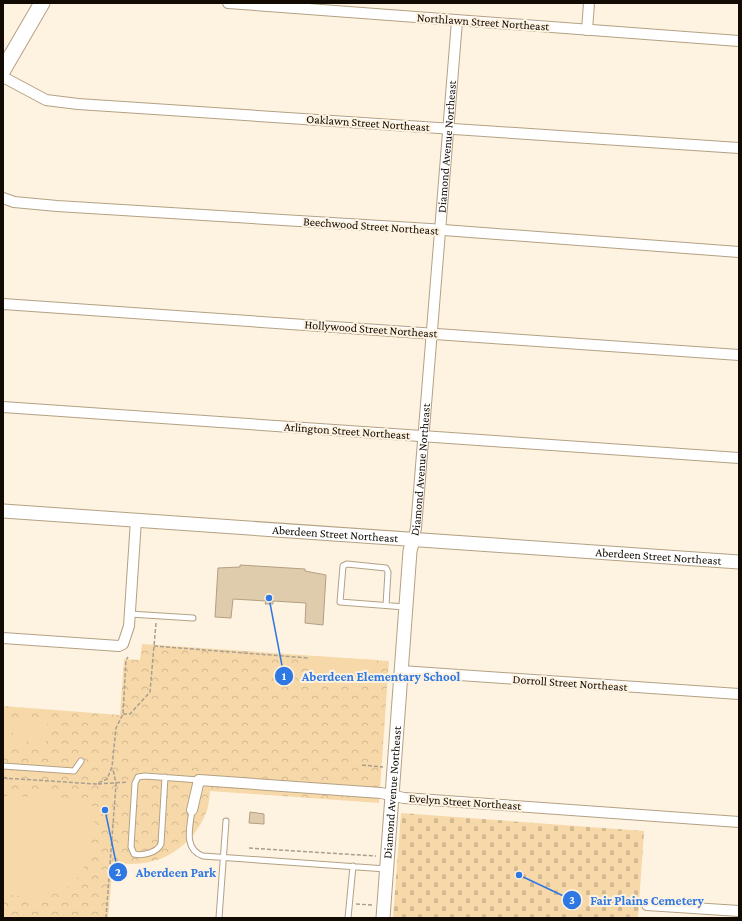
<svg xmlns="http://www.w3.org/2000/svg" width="742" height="921" font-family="'Crimson Pro',serif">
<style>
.forest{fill:url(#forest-crowns)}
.cemetery{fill:url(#cemetery-stones)}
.garden{fill:#f7d9a9}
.building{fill:#dfccad;stroke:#b3a083}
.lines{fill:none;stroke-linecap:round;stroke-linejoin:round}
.lane-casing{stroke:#b4a184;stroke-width:7}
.street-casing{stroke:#b4a184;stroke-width:12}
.secondary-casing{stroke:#b4a184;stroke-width:15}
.primary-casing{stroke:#b4a184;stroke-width:17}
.path{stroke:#a99f91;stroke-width:1.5;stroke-dasharray:4 2;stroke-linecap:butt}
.lane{stroke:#fff;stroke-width:5}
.street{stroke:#fff;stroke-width:10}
.secondary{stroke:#fff;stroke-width:13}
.primary{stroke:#fff;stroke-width:15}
.labels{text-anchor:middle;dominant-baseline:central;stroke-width:4;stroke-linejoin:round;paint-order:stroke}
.street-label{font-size:12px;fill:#110b03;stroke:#fef2e0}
.leader{fill:none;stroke:#2e78e4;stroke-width:1.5}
.callout-dot{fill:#2e78e4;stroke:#fef2e0;stroke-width:1.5}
.mark-label{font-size:12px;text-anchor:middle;font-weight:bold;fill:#fff}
.callout-label{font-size:13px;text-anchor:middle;font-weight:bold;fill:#2e78e4;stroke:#fef2e0;stroke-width:4;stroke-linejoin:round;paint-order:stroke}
</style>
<defs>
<pattern id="forest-crowns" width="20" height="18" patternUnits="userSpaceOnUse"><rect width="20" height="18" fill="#f7d9a9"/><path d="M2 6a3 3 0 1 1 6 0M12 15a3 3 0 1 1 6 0" fill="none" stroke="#d3b990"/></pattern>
<pattern id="cemetery-stones" width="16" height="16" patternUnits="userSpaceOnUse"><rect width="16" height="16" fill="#f7d9a9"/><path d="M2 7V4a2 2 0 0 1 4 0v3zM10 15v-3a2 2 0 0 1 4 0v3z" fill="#d3b990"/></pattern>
</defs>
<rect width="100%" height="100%" fill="#fef2e0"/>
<path class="forest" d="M142,644l247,17 -10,142 -169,-12c-1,8 -1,17 -5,24 -8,21 -30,41 -52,46 -13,4 -27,3 -40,2l-5,55h-105v-212l117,9 4,-56 16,1z"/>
<path class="cemetery" d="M401,813l243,18 -6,87h-245z"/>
<path class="garden" d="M309,656l68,4 -2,20 -67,-5z
M3,717h7l-2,31h-5z
M14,718l15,1 -3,30 -14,-1z
M33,719l15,1 -3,31 -14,-2z
M30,793l12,1 54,13c-4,38 -6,85 -56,90 -12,1 -25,-2 -37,-3v-94l5,-5 22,2z"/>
<path class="building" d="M240,565l65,4v2l21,4 -3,50 -18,-2 1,-20 -33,-2v3h-8l1,-3 -33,-2 -2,19 -16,-1 3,-49 22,-1z
M250,812l14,2v10l-15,-1z"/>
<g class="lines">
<defs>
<path id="lane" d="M386,605l2,-33 -2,-4 -39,-4 -4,2 -3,36 65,5
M130,614l63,4
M3,766l71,5 7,-10
M165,777l-4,67c-4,9 -19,12 -27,10l-3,-7 4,-64 3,-6 7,-1 54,4
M192,810c-2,17 -9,39 11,46l183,13
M219,918l7,-97
M348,918l5,-52"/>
<g id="street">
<path d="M228,3l511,38"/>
<path d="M587,30l2,-27"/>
<path d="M3,77l43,23 32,4 661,44"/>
<path d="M3,198l11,4 43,4 373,23 309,23"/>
<path d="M3,304l736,51"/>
<path d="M3,407l736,51"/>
<path id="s1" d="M413,540l3,-12 41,-507"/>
<path d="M3,638l116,8 4,-2 6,-18 7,-106"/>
<path d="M401,671l338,23"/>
<path d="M192,810l7,-30 182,13 23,5 335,24"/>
<path d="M647,905l92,6"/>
</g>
<g id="secondary">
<path id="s2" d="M3,511l736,51"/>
<path id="s3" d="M383,918l27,-367 3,-11"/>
</g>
<path id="primary" d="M3,70l39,-67"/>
</defs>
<use href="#lane" class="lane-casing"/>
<use href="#street" class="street-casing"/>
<use href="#secondary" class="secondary-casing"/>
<use href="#primary" class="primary-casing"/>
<path class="path" d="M154,646l155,12
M123,714h7l20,-22 6,-69
M362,765l21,2
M3,778l93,6 11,-5 5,-12 4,-39 7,-14 3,-54 2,-3
M98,784l30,-2
M249,848l127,8
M356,904l16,1
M106,918l10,-134 -3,-15"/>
<use href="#lane" class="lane"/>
<use href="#street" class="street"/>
<use href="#secondary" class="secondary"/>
<use href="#primary" class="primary"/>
</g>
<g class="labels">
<g class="street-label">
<text transform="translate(483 22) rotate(4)">Northlawn Street Northeast</text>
<text transform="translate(368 123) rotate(4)">Oaklawn Street Northeast</text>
<text stroke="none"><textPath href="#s1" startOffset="395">Diamond Avenue Northeast</textPath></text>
<text transform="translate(371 226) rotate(4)">Beechwood Street Northeast</text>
<text transform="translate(371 329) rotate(4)">Hollywood Street Northeast</text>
<text transform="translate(347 431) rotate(4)">Arlington Street Northeast</text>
<text stroke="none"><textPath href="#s1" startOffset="71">Diamond Avenue Northeast</textPath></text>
<text stroke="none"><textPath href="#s2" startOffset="333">Aberdeen Street Northeast</textPath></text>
<text stroke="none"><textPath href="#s2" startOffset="657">Aberdeen Street Northeast</textPath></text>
<text transform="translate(570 683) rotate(4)">Dorroll Street Northeast</text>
<text stroke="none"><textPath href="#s3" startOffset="126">Diamond Avenue Northeast</textPath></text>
<text transform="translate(465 802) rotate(4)">Evelyn Street Northeast</text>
</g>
</g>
<path class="leader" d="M269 598L284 676M105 810L118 872M519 875L572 900"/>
<g class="callout-dot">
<circle cx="269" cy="598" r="4"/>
<circle cx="105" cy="810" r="4"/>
<circle cx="519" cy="875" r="4"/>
<circle cx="284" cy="676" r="10"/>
<circle cx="118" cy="872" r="10"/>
<circle cx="572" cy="900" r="10"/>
</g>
<g class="mark-label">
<text x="284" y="680">1</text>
<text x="118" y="876">2</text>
<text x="572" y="904">3</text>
</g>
<g class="callout-label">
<text x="381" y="681">Aberdeen Elementary School</text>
<text x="176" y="877">Aberdeen Park</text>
<text x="647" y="905">Fair Plains Cemetery</text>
</g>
<rect width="742" height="921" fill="none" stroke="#110b03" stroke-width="8"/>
</svg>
